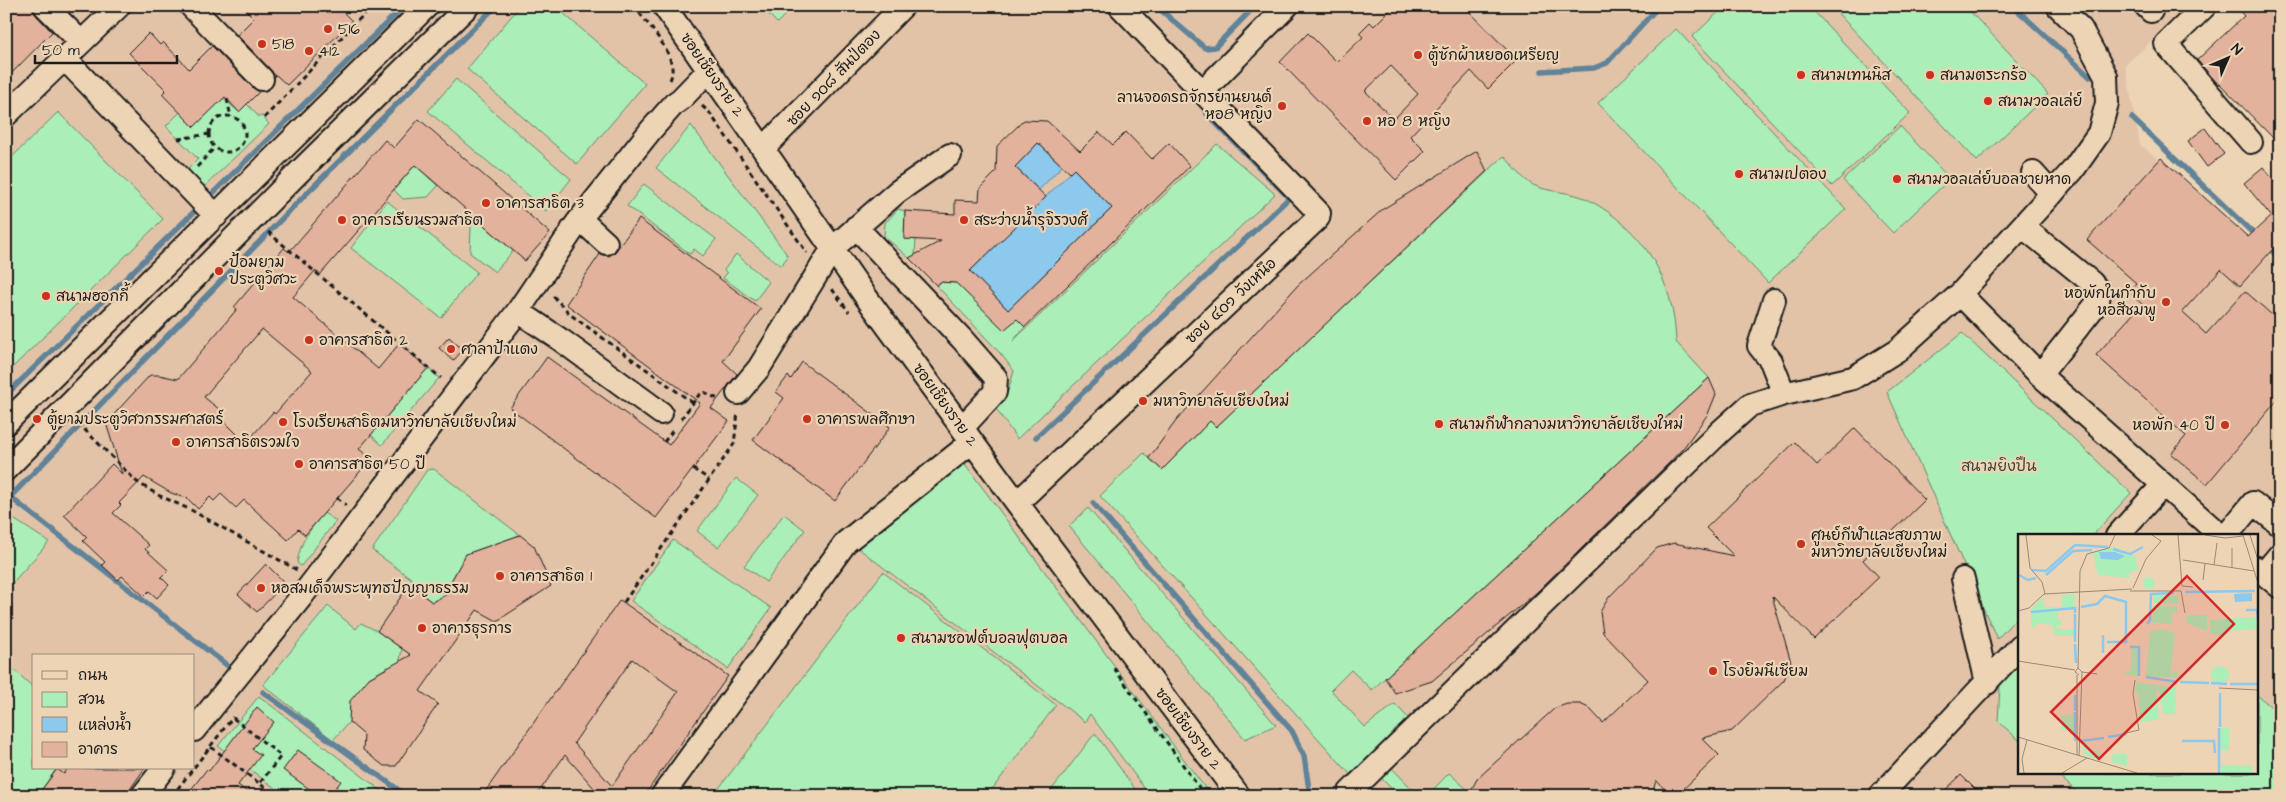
<svg xmlns="http://www.w3.org/2000/svg" width="2286" height="802" font-family="'Architects Daughter','Playpen Sans Thai',sans-serif">
<style>
.built{fill:#e2c3a8;fill-rule:evenodd}
.green{fill:#abeeb8;stroke:#64856a}
.water{fill:#8dc8ed;stroke:#608399}
.lines{fill:none;stroke-linecap:round;stroke-linejoin:round}
.stream{stroke:#608399;stroke-width:5.5}
.building{fill:#e2b29d;stroke:#1c1c1c;fill-rule:evenodd}
.minor-casing{stroke:#1c1c1c;stroke-width:26}
.path{stroke:#1c1c1c;stroke-width:3;stroke-dasharray:5 4;stroke-linecap:butt}
.minor{stroke:#edd4b5;stroke-width:22}
.poi-dot{fill:#c8321e;stroke:#edd4b5;stroke-width:2}
.labels{text-anchor:middle;dominant-baseline:central;stroke-width:4.5;stroke-linejoin:round;paint-order:stroke}
.poi-label{font-size:15px;fill:#1c1c1c;stroke:#edd4b5;text-anchor:start}
.street-label{font-size:15px;fill:#1c1c1c;stroke:#edd4b5}
.park-label{font-size:15px;fill:#39463b;stroke:#edd4b5}
.inset-river{fill:none;stroke:#8dc8ed;stroke-width:2.5}
.inset-road{fill:none;stroke:#998a78;stroke-width:1}
.view{fill:#d62828;fill-opacity:0.15;stroke:#d62828;stroke-width:2.5}
.inset-edge{fill:none;stroke:#1c1c1c;stroke-width:2.5}
</style>
<rect width="100%" height="100%" fill="#edd4b5"/>
<filter id="ink" filterUnits="userSpaceOnUse"><feTurbulence type="fractalNoise" baseFrequency=".02" numOctaves="2"/><feDisplacementMap in="SourceGraphic" scale="10" xChannelSelector="R" yChannelSelector="G"/><feConvolveMatrix kernelMatrix="1 2 1 2 8 2 1 2 1" color-interpolation-filters="sRGB"/></filter>
<g filter="url(#ink)">
<path class="built" d="M6,6h2184l-65,59 15,79 140,122v530h-2274zM2020,536h237v237h-237zM34,656h160v112h-160z"/>
<path class="green" d="M520,6h35l90,78 -68,80 -110,-95z
M761,6h33l-17,17z
M1725,6h84l101,107 -78,73 -140,-149z
M1831,6h134l83,88 -71,67z
M1676,29l170,180 -78,74 -170,-180z
M456,79l115,100 -25,32 -118,-100z
M223,98l16,14 8,-8 11,12h4l7,8 -69,67 -16,-18 14,-14 -32,-33 14,-14 14,15z
M58,112l105,107 -156,154 -1,-210z
M691,125l97,131 -7,10 -125,-98z
M1900,126l50,53 -57,54 -50,-53z
M1217,144l58,50 -258,245 -23,-33 13,-12 7,-23 -14,-18 -63,-67 3,-4 16,1 61,36 8,8 -12,14z
M1504,156c8,8 19,24 29,29 17,8 39,6 56,15 55,30 85,79 87,142l33,36 -337,312 -21,-20 -20,20 34,37 30,-23 16,17 -61,53 -250,-278 44,-43 18,17 48,-49 6,6z
M415,165l23,21 -10,11 -25,2 -9,-9z
M644,184l72,55 -13,17 -9,-7 -4,5 -63,-48z
M387,201l90,71 -36,46 -90,-70z
M898,209l7,2 -1,28h12l-1,16 -6,3 -25,-22 1,-13z
M477,219l36,32 -18,21 -25,-19 1,-27z
M736,254l33,28 -14,19 -32,-23 4,-5 -3,-3z
M1962,333l169,160 -39,43h-72v78l-23,25 -110,-247z
M428,368l11,10 -57,67 -11,-10z
M962,460l249,336h-61l-60,-82 -5,8 -227,-174z
M434,469l86,66 -54,19 -16,29 5,7 -23,12 -23,-17 3,-6 -40,-29 55,-80z
M736,478l22,17 -40,52 -21,-16z
M1088,508l188,217 -31,14 -176,-213z
M324,513l12,8 -35,45 -4,-3c4,-24 12,-32 27,-50z
M6,514l43,28 -43,48z
M784,514l21,16 -39,52 -22,-16z
M673,540l98,68 -43,61 -97,-68z
M883,572l173,133 -69,91h-274z
M328,606l28,23 5,-6 16,8 25,18 -5,25 -9,-7 -19,11 -20,44 -16,18 -70,-55z
M2020,665v76l-22,-20 2,-36z
M10,666l24,22v80h23l-20,28h-31v-127z
M2257,695l23,19v82h-127l-6,-5 -5,5h-61l-25,-23h201z
M259,696l129,100h-102l-68,-50z
M1095,733l45,63h-93z
M1388,764l31,32h-20l-21,-21z
M1449,773l21,19 -1,4h-42z"/>
<path class="water" d="M1038,143l24,23 -23,24 -24,-23z
M1074,169l38,39 -104,102 -38,-39z"/>
<g class="lines">
<path class="stream" d="M1156,6l49,42 10,-1 40,-41
M2013,6l77,71
M1542,71l52,-3 13,-5 52,-57
M2132,118l125,119
M206,200l198,-194
M2267,247l13,11
M6,395l192,-187
M1036,437l253,-239 -82,-84
M6,494l222,172
M10,497l295,-302 191,-189
M1093,503l199,228 12,25 6,40
M263,692l144,104"/>
</g>
<path class="building" d="M6,6h26l4,9 16,17 -46,47z
M242,6h95l15,15 -65,64 -11,-10 -1,1 -4,-6 -34,-35 17,-17z
M1394,6h70l53,54 -29,29 -17,-18 -61,65 15,15 -29,29 -116,-118 28,-29 29,29 26,-25 -4,-4 11,-11 4,4zM1391,66l27,28 -24,25 -29,-28z
M2235,6h45v139l-60,-61h-2l-21,-24 47,-44z
M149,33l11,12 3,-3 26,27 23,-23 41,42 6,4 -20,20 -14,-15 -31,30 -32,-33 4,-4 -37,-37z
M419,119l131,114 -25,28 -110,-96 -95,110 -5,-4 -22,26 85,72 21,-25 29,24 -69,81 12,10 -66,76 -7,-6 -10,11 -44,-40 -8,8 -15,-14 -7,7 -4,-4 -12,12 -11,-11 -16,-5 -27,-16 -25,26 2,2 -8,8 36,32 -4,4 23,21 -7,7 8,8 -12,13 -8,-7 -5,5 -22,-20 -4,4 -16,-15 3,-3 -22,-21 4,-4 -23,-22 48,-51 10,10 -16,-51 44,-48h9l19,4 59,-70 -3,-2 50,-59 5,4 96,-112 9,8zM262,329l50,42 -37,43 -2,-2 -27,31 -25,-25 4,-4 -21,-17z
M1024,120l23,1 33,30 19,-19 14,13 13,-13 26,27 17,-16 21,23 -165,161 -8,-8 -13,11 -48,-47 -16,-1 -3,4 -28,-28 32,-17 -37,-2 1,-28 50,3v-14l24,1 1,-13 16,-16 1,-26zM1038,143l32,30 4,-4 38,39 -104,102 -38,-39 76,-74 -31,-30z
M2205,128l19,26 -17,13 -19,-26z
M1477,151l10,20 -191,181 -80,75 -6,-6 -48,49 -13,-12 27,-37 122,-136 85,-76z
M2161,158l87,79 23,-21 -27,-33 19,-16 17,21v53l-40,45 -19,-17 -39,43 24,22 39,-43 35,31v75l-73,87 -36,-30 15,-18 -90,-81 46,-51 -14,-12 8,-9 -49,-43z
M639,219l122,90 -38,52 14,13 -26,34 18,13 -73,97 -146,-110 37,-51 122,88 31,-42 -134,-99 34,-50 9,2 6,-4z
M449,337l14,13 -10,11 -14,-13z
M802,362l88,65 -55,74 -82,-61 31,-42 -8,-6 12,-16 3,3z
M1709,378l7,16 -8,20 -24,33 -14,15 -133,130 -105,89 -37,12 -10,-15z
M1855,428l70,72 -62,60 16,17 -65,62 -42,-43 19,66 -7,18 -52,51 -30,7 17,17 -43,41h-5l-15,-16 -4,16h-184l9,-17 78,-71 12,-4h13l9,4 14,15 45,-43 -45,-47 -3,-21 9,-15 48,-49 17,-5 60,13 -28,-28 89,-86 22,23z
M520,535l14,11 17,40 -54,35 -20,-11 -57,81 18,13 -42,62h-12l-21,-16 1,-15 -15,-13 1,-21 19,-23 42,-23 -34,-24 32,-46 23,17 23,-12 -5,-7 16,-29z
M266,564l19,19 -28,29 -19,-18z
M620,600l108,76 -84,120h-43l-36,-41 -29,41h-54zM632,659l46,33 -66,94 -38,-43z
M257,707l17,15 -22,27 9,6 -23,30 15,11h-67l21,-27 2,2z
M298,750l43,31 -11,15h-11l-36,-26z
M68,768h77l-20,28h-88l20,-27 7,5z
M1961,775l21,21h-43z"/>
<g class="lines">
<defs>
<path id="minor" d="M45,6l36,36
M191,6l71,73
M664,6l202,291 151,206 222,293
M2146,6l5,5
M2205,6l-39,38 85,98
M64,58l152,158
M1193,82l10,9 84,-85
M6,115l113,-109
M764,148l139,-142
M2033,173l19,21 10,-12
M2022,226l69,56 8,9 -1,11 -58,73
M856,227l106,112 34,39 -1,14 -33,36
M572,230l8,-11 26,24
M1969,284l-9,10 80,81 181,161
M1774,300l-15,46 12,15 13,33
M518,311l43,29 100,73
M738,393l21,-25 74,-120 64,-56 53,-37
M6,423l421,-417
M6,469l290,-294 172,-169
M1017,503l301,-285 1,-5 -199,-207
M2117,536l45,-50
M2226,536l27,-33 27,22
M2257,568l23,19
M2264,573l16,-19
M1963,579l24,104
M194,730l108,-134 216,-285 62,-92 71,-89 23,-26 7,-5 27,-28
M1350,792l371,-361 29,-26 34,-11 69,-16 45,-28 62,-56 113,-124 26,-37 8,-30 -1,-27 -25,-47 -23,-23
M142,796l22,-28
M662,796l184,-254 126,-100 9,12
M1880,796l140,-150"/>
</defs>
<use href="#minor" class="minor-casing"/>
<path class="path" d="M634,6c13,18 47,52 36,74
M227,99l4,18
M702,106l7,6 98,141
M209 134a18 18 0 1 1 36 0a18 18 0 1 1-36 0Z
M264,118l108,-112
M178,139l31,-5
M197,167l18,-20
M268,232l173,146
M832,289l17,23
M553,296l18,19 122,88
M681,419l17,-23 6,-4 14,7
M78,423l59,59 21,13 33,15 106,60
M664,442l9,-12
M693,469l16,10
M337,498l9,7
M624,602l110,-158 4,-32
M1114,668l91,128
M233,718l48,38 -22,28
M211,747l65,49
M172,796l61,-79
M1272,796l9,-7"/>
<use href="#minor" class="minor"/>
</g>
</g>
<g class="poi-dot">
<circle cx="328" cy="29" r="5"/>
<circle cx="262" cy="44" r="5"/>
<circle cx="309" cy="51" r="5"/>
<circle cx="1418" cy="55" r="5"/>
<circle cx="1801" cy="75" r="5"/>
<circle cx="1930" cy="75" r="5"/>
<circle cx="1988" cy="101" r="5"/>
<circle cx="1282" cy="106" r="5"/>
<circle cx="1367" cy="121" r="5"/>
<circle cx="1739" cy="174" r="5"/>
<circle cx="1897" cy="179" r="5"/>
<circle cx="486" cy="203" r="5"/>
<circle cx="342" cy="220" r="5"/>
<circle cx="964" cy="220" r="5"/>
<circle cx="219" cy="271" r="5"/>
<circle cx="46" cy="296" r="5"/>
<circle cx="2166" cy="302" r="5"/>
<circle cx="309" cy="340" r="5"/>
<circle cx="451" cy="349" r="5"/>
<circle cx="1143" cy="401" r="5"/>
<circle cx="37" cy="419" r="5"/>
<circle cx="807" cy="419" r="5"/>
<circle cx="283" cy="422" r="5"/>
<circle cx="1439" cy="424" r="5"/>
<circle cx="2225" cy="425" r="5"/>
<circle cx="176" cy="442" r="5"/>
<circle cx="299" cy="464" r="5"/>
<circle cx="1801" cy="544" r="5"/>
<circle cx="500" cy="576" r="5"/>
<circle cx="261" cy="588" r="5"/>
<circle cx="422" cy="628" r="5"/>
<circle cx="901" cy="638" r="5"/>
<circle cx="1713" cy="671" r="5"/>
</g>
<g class="labels">
<g class="poi-label">
<text x="338" y="29">516</text>
<text x="272" y="44">518</text>
<text x="319" y="51">412</text>
<text x="1428" y="55">ตู้ซักผ้าหยอดเหรียญ</text>
<text x="1811" y="75">สนามเทนนิส</text>
<text x="1940" y="75">สนามตระกร้อ</text>
<text x="1272" y="97" text-anchor="end">ลานจอดรถจักรยานยนต์<tspan x="1272" dy="17">หอ8 หญิง</tspan></text>
<text x="1998" y="101">สนามวอลเล่ย์</text>
<text x="1377" y="121">หอ 8 หญิง</text>
<text x="1749" y="174">สนามเปตอง</text>
<text x="1907" y="179">สนามวอลเล่ย์บอลชายหาด</text>
<text x="496" y="203">อาคารสาธิต 3</text>
<text x="352" y="220">อาคารเรียนรวมสาธิต</text>
<text x="974" y="220">สระว่ายน้ำรุจิรวงศ์</text>
<text x="229" y="262">ป้อมยาม<tspan x="229" dy="17">ประตูวิศวะ</tspan></text>
<text x="2156" y="293" text-anchor="end">หอพักในกำกับ<tspan x="2156" dy="17">หอสีชมพู</tspan></text>
<text x="56" y="296">สนามฮอกกี้</text>
<text x="319" y="340">อาคารสาธิต 2</text>
<text x="461" y="349">ศาลาป้าแตง</text>
<text x="1153" y="401">มหาวิทยาลัยเชียงใหม่</text>
<text x="47" y="419">ตู้ยามประตูวิศวกรรมศาสตร์</text>
<text x="817" y="419">อาคารพลศึกษา</text>
<text x="293" y="422">โรงเรียนสาธิตมหาวิทยาลัยเชียงใหม่</text>
<text x="1449" y="424">สนามกีฬากลางมหาวิทยาลัยเชียงใหม่</text>
<text x="2215" y="425" text-anchor="end">หอพัก 40 ปี</text>
<text x="186" y="442">อาคารสาธิตรวมใจ</text>
<text x="309" y="464">อาคารสาธิต 50 ปี</text>
<text x="1811" y="535">ศูนย์กีฬาและสุขภาพ<tspan x="1811" dy="17">มหาวิทยาลัยเชียงใหม่</tspan></text>
<text x="510" y="576">อาคารสาธิต 1</text>
<text x="271" y="588">หอสมเด็จพระพุทธปัญญาธรรม</text>
<text x="432" y="628">อาคารธุรการ</text>
<text x="911" y="638">สนามซอฟต์บอลฟุตบอล</text>
<text x="1723" y="671">โรงยิมนีเซียม</text>
</g>
<g class="street-label">
<text transform="translate(712 75) rotate(55)">ซอยเชียงราย 2</text>
<text transform="translate(834 78) rotate(-46)">ซอย ๑๐๘ สันป่ตอง</text>
<text transform="translate(1231 301) rotate(-43)">ซอย ๔๐๑ วังเหนึอ</text>
<text transform="translate(945 405) rotate(54)">ซอยเชียงราย 2</text>
<text transform="translate(1188 729) rotate(53)">ซอยเชียงราย 2</text>
</g>
<g class="park-label">
<text x="1999" y="466">สนามยิงปืน</text>
</g>
</g>
<g transform="translate(2018 534)">
<rect width="240" height="240" fill="#edd4b5"/>
<path d="M97,13l21,10 2,12 -10,5 2,4 -32,-3 -5,-23zM125 49a6 6 0 1 1 12 0a6 6 0 1 1-12 0ZM56,60l1,14 -17,2 -1,9 4,1v5h-5l1,4h17v7h-19l-3,-11 -16,-2v4h-5v-18l12,-12 1,10h18v-12zM136,61l24,1v8l-25,-1zM136,71l23,2v6h-6l2,11 -21,-1zM169,81h20v16l-21,-8zM238,83l2,12 -32,2 -1,4 -15,-1v-14zM143,95l14,4 -4,40 7,-2 -1,7 -31,-2 4,-44zM114,114h6v29l-14,-4 7,-3zM193 141a9 9 0 1 1 18 0a9 9 0 1 1-18 0ZM118,148l40,6 -1,26h-12l-4,-25 -3,2 3,28 -18,3 -3,-29h-3zM43,181h13v18l-13,-4zM202,194h9v22h-9zM68,207l1,11 11,-2 3,10 -16,-5 -4,-13zM95,220h14v12l-15,-4zM203,231l31,1v7h-31z" fill="#abeeb8"/>
<path d="M81,18h16l10,4 -7,4 -17,-1zM234,59v8l-17,1 -1,-8z" fill="#8dc8ed"/>
<path class="inset-river" d="M95,15l17,5 13,-7M14,36l14,1 29,-26 33,2M1,41l9,5 8,-2M28,41l27,-24 19,-1M167,58l70,-1M63,73l16,-3 8,-8 21,6v40h-19M228,76h11l1,10M13,78l44,-4v5M57,80v28M129,90l3,-4 1,-26 23,-1M57,110l1,19M112,113h9v29M85,119v-18M128,143l31,5M162,148l29,1M193,149l16,1M212,150h28M57,177v-16M202,193v-34M90,203l19,-3M57,207v-29M62,207l24,-3M164,207h32l1,12M201,239v-45"/>
<path class="inset-road" d="M8,1l4,33 12,14 3,12M160,1l4,51 11,1M187,1l20,3 18,-2M225,1l15,48M232,1l8,25M165,26l71,11M196,31l3,-22M214,34v-20M185,46l2,-16M115,54l13,-29 15,-18 -9,-6M112,57h51l4,22M0,77l11,-3 15,-14 88,-5M0,127l57,9M60,134l2,-97 7,-17 22,-6 6,-13M64,138l15,2M201,154l39,2M108,199l13,-3 -6,-36 2,-14M0,203l59,18v-80M59,221l60,18M61,222l3,-84 -4,-4 -3,4 4,3M6,239l-2,-14 5,-19M44,239l25,-15"/>
<path class="view" d="M169,42l47,48 -135,135 -48,-47z"/>
<rect width="240" height="240" class="inset-edge"/>
</g>
<rect width="2286" height="802" fill="none" stroke="#edd4b5" stroke-width="25"/>
<rect x="12" y="12" width="2261" height="777" fill="none" stroke="#1c1c1c" stroke-width="2" filter="url(#ink)"/>
<rect x="32" y="654" width="162" height="115" fill="#edd4b5" stroke="#998a78"/>
<rect x="42" y="671" width="25" height="8" fill="#edd4b5" stroke="#998a78"/>
<text x="78" y="680" font-size="15" fill="#1c1c1c">ถนน</text>
<rect x="42" y="692" width="25" height="15" fill="#abeeb8" stroke="#998a78"/>
<text x="78" y="704" font-size="15" fill="#1c1c1c">สวน</text>
<rect x="42" y="717" width="25" height="15" fill="#8dc8ed" stroke="#998a78"/>
<text x="78" y="730" font-size="15" fill="#1c1c1c">แหล่งน้ำ</text>
<rect x="42" y="742" width="25" height="15" fill="#e2b29d" stroke="#998a78"/>
<text x="78" y="754" font-size="15" fill="#1c1c1c">อาคาร</text>
<g transform="translate(2228 58) rotate(45)" stroke="#edd4b5" stroke-width="4" paint-order="stroke">
<path d="M0-4L9 19L0 12L-9 19Z" fill="#1c1c1c"/>
<text y="-8" font-size="14" font-weight="bold" text-anchor="middle" fill="#1c1c1c">N</text>
</g>
<path d="M35 55v8h142v-8" fill="none" stroke="#1c1c1c" stroke-width="2.5"/>
<text x="42" y="55" font-size="15" fill="#1c1c1c" stroke="#edd4b5" stroke-width="4" paint-order="stroke">50 m</text>
</svg>
